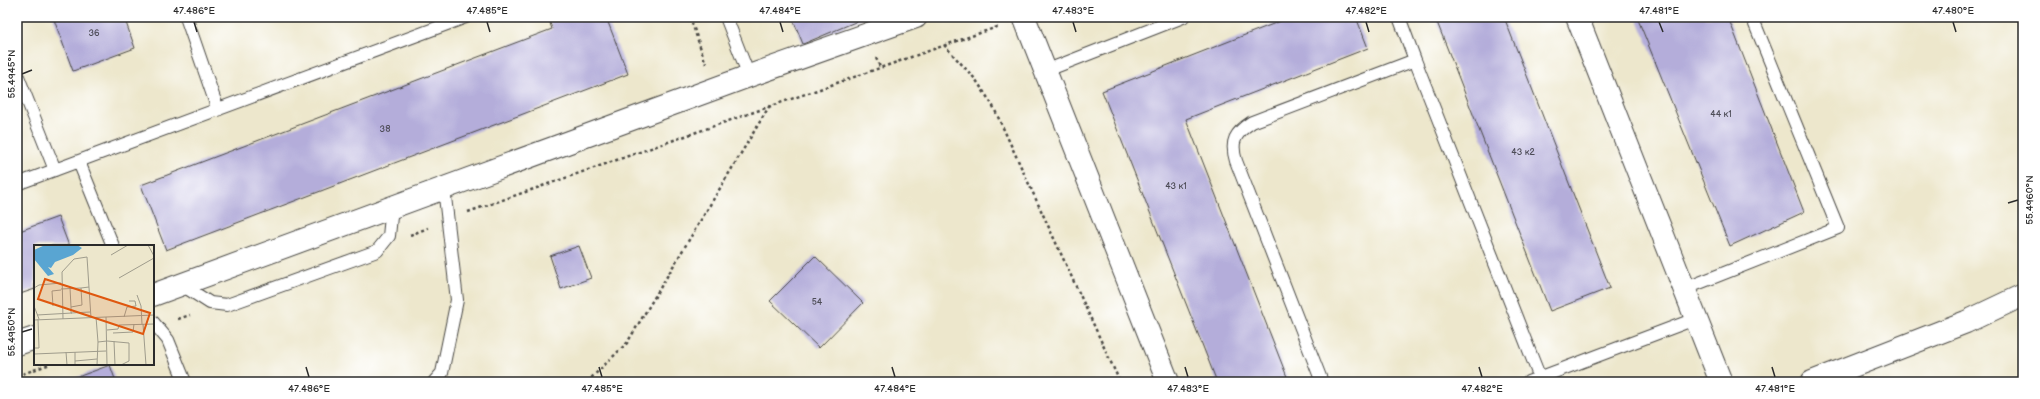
<svg xmlns="http://www.w3.org/2000/svg" width="2040" height="399" font-family="'Balsamiq Sans',sans-serif">
<style>
.building{fill:#b4adda}
.lines{fill:none;stroke-linecap:round;stroke-linejoin:round}
.lane-casing{stroke:#484743;stroke-width:14}
.street-casing{stroke:#484743;stroke-width:24}
.path{stroke:#484743;stroke-width:2.5;stroke-dasharray:3 3;stroke-linecap:butt}
.lane{stroke:#fff;stroke-width:12}
.street{stroke:#fff;stroke-width:22}
.ticks{fill:none;stroke:#2b2b2b;stroke-width:1.5}
.labels{text-anchor:middle;dominant-baseline:central;stroke-width:3.5;stroke-linejoin:round;paint-order:stroke}
.number-label{font-size:9px;fill:#4d4c57}
.inset-road{fill:none;stroke:#9f9c8c;stroke-width:1}
.view{fill:#df570e;fill-opacity:0.15;stroke:#df570e;stroke-width:2}
.inset-edge{fill:none;stroke:#2b2b2b;stroke-width:2}
.neatline{fill:none;stroke:#2b2b2b;stroke-width:1.5}
.ticks-label{font-size:10px;text-anchor:middle;fill:#2b2b2b}
</style>
<rect width="100%" height="100%" fill="#fff"/>
<filter id="ink" filterUnits="userSpaceOnUse"><feTurbulence type="fractalNoise" baseFrequency=".025" numOctaves="2"/><feDisplacementMap in="SourceGraphic" scale="8" xChannelSelector="R" yChannelSelector="G"/><feConvolveMatrix kernelMatrix="1 2 1 2 8 2 1 2 1" color-interpolation-filters="sRGB"/></filter>
<filter id="wash" filterUnits="userSpaceOnUse"><feTurbulence type="fractalNoise" baseFrequency=".012" numOctaves="4" result="noise"/><feDisplacementMap in="SourceGraphic" scale="16" xChannelSelector="R" yChannelSelector="G"/><feGaussianBlur stdDeviation="0.9" result="paint"/><feColorMatrix in="noise" values="0 0 0 0 0 0 0 0 0 0 0 0 0 0 0 0 0 1.4 0 .05"/><feComposite in="paint" operator="in"/></filter>
<g filter="url(#wash)">
<rect width="100%" height="100%" fill="#ede7cc"/>
<g id="blocks">
<path class="building" d="M53,17h71l11,31 -62,23z
M548,17h58l22,57 -462,176 -25,-65 411,-156z
M792,17h75l-64,27z
M1291,17h65l12,31 -182,71 103,263h-72l-115,-291z
M1435,17h69l106,271 -60,23z
M1637,17h91l76,195 -74,34z
M58,217l11,29h-34v43l-18,6v-63z
M579,246l12,32 -30,11 -11,-33z
M815,256l48,47 -44,45 -49,-47z
M110,365l6,17h-52z"/>
</g>
</g>
<g filter="url(#ink)">
<use href="#blocks" fill-opacity="0" stroke="#484743" stroke-width="1"/>
<g class="lines">
<defs>
<path id="lane" d="M186,17l32,93
M726,17l23,59
M1415,60l125,318
M1045,71l138,-54
M17,74l38,96
M79,162l34,84
M17,184l449,-167
M182,285l28,18 17,2 150,-54 12,-15 3,-29
M1684,289l154,-61 -86,-211
M153,322l15,18 17,42
M434,382l8,-9 15,-73 -13,-112
M1322,382l-86,-221c-6,-20 -1,-28 16,-39l163,-62 -16,-43
M1528,382l167,-63"/>
<path id="street" d="M1024,17l144,365
M1577,17l144,365
M153,295l596,-219 167,-59
M17,344l18,-6
M1812,382l154,-60 57,-27"/>
</defs>
<use href="#lane" class="lane-casing"/>
<use href="#street" class="street-casing"/>
<path class="path" d="M690,17l16,47
M944,45l32,35 17,26 127,276
M876,58l4,9
M468,212l532,-186
M410,235l18,-7
M178,319l12,-4
M17,376l33,-12
M587,382l40,-39 143,-238"/>
<use href="#lane" class="lane"/>
<use href="#street" class="street"/>
</g>
</g>
<path class="ticks" d="M194,22l3,10M487,22l3,10M780,22l3,10M1073,22l3,10M1366,22l3,10M1659,22l4,10M1953,22l3,10M22,74l10,-4M2008,203l10,-3M22,332l10,-3M306,367l3,10M599,367l3,10M892,367l3,10M1185,367l3,10M1479,367l3,10M1772,367l3,10"/>
<g class="labels">
<g class="number-label">
<text x="94" y="33">36</text>
<text x="1721" y="114">44 к1</text>
<text x="385" y="129">38</text>
<text x="1523" y="152">43 к2</text>
<text x="1176" y="186">43 к1</text>
<text x="817" y="302">54</text>
</g>
</g>
<g transform="translate(34 245)">
<rect width="120" height="120" fill="#ede7cc"/>
<path d="M11,0h32l5,3 -9,7 -18,7 -4,6 -3,-1 6,7 -6,2 -14,-17v-9z" fill="#59a5d2"/>
<path class="inset-road" d="M114,0l6,11M77,10l17,-10M85,33l35,-20M55,42l-8,1 1,17 -11,2v6l19,-1M0,43l5,-3 22,-2M36,43l1,19M27,44l20,-1M103,50l4,11 1,18M0,61l5,13M19,61l-1,-15 9,-1M3,70l35,-2M62,72l2,25 9,-1M72,72l1,48M90,72l3,-10 9,-1 -1,-5h-6M29,74l-1,-47 12,-13 13,-2 4,61M0,75l120,-5M109,79l3,41M73,85l11,-1 1,-4 35,-1M79,88l20,-1 1,-8M73,96l22,2v18l-8,4M80,96l1,24M0,103h5l-1,-29M32,107l1,13M41,107v13M0,109l72,-3M41,116l22,-2M63,120l1,-23"/>
<path class="view" d="M11,34l105,34 -7,21 -105,-35z"/>
<rect width="120" height="120" class="inset-edge"/>
</g>
<rect width="2040" height="399" fill="none" stroke="#fff" stroke-width="44"/>
<rect x="22" y="22" width="1996" height="355" class="neatline"/>
<g class="ticks-label">
<text x="194" y="14">47.486°E</text>
<text x="487" y="14">47.485°E</text>
<text x="780" y="14">47.484°E</text>
<text x="1073" y="14">47.483°E</text>
<text x="1366" y="14">47.482°E</text>
<text x="1659" y="14">47.481°E</text>
<text x="1953" y="14">47.480°E</text>
<text transform="translate(11 74) rotate(-90)" y="4">55.4945°N</text>
<text transform="translate(2029 200) rotate(-90)" y="4">55.4960°N</text>
<text transform="translate(11 332) rotate(-90)" y="4">55.4950°N</text>
<text x="309" y="392">47.486°E</text>
<text x="602" y="392">47.485°E</text>
<text x="895" y="392">47.484°E</text>
<text x="1188" y="392">47.483°E</text>
<text x="1482" y="392">47.482°E</text>
<text x="1775" y="392">47.481°E</text>
</g>
</svg>
